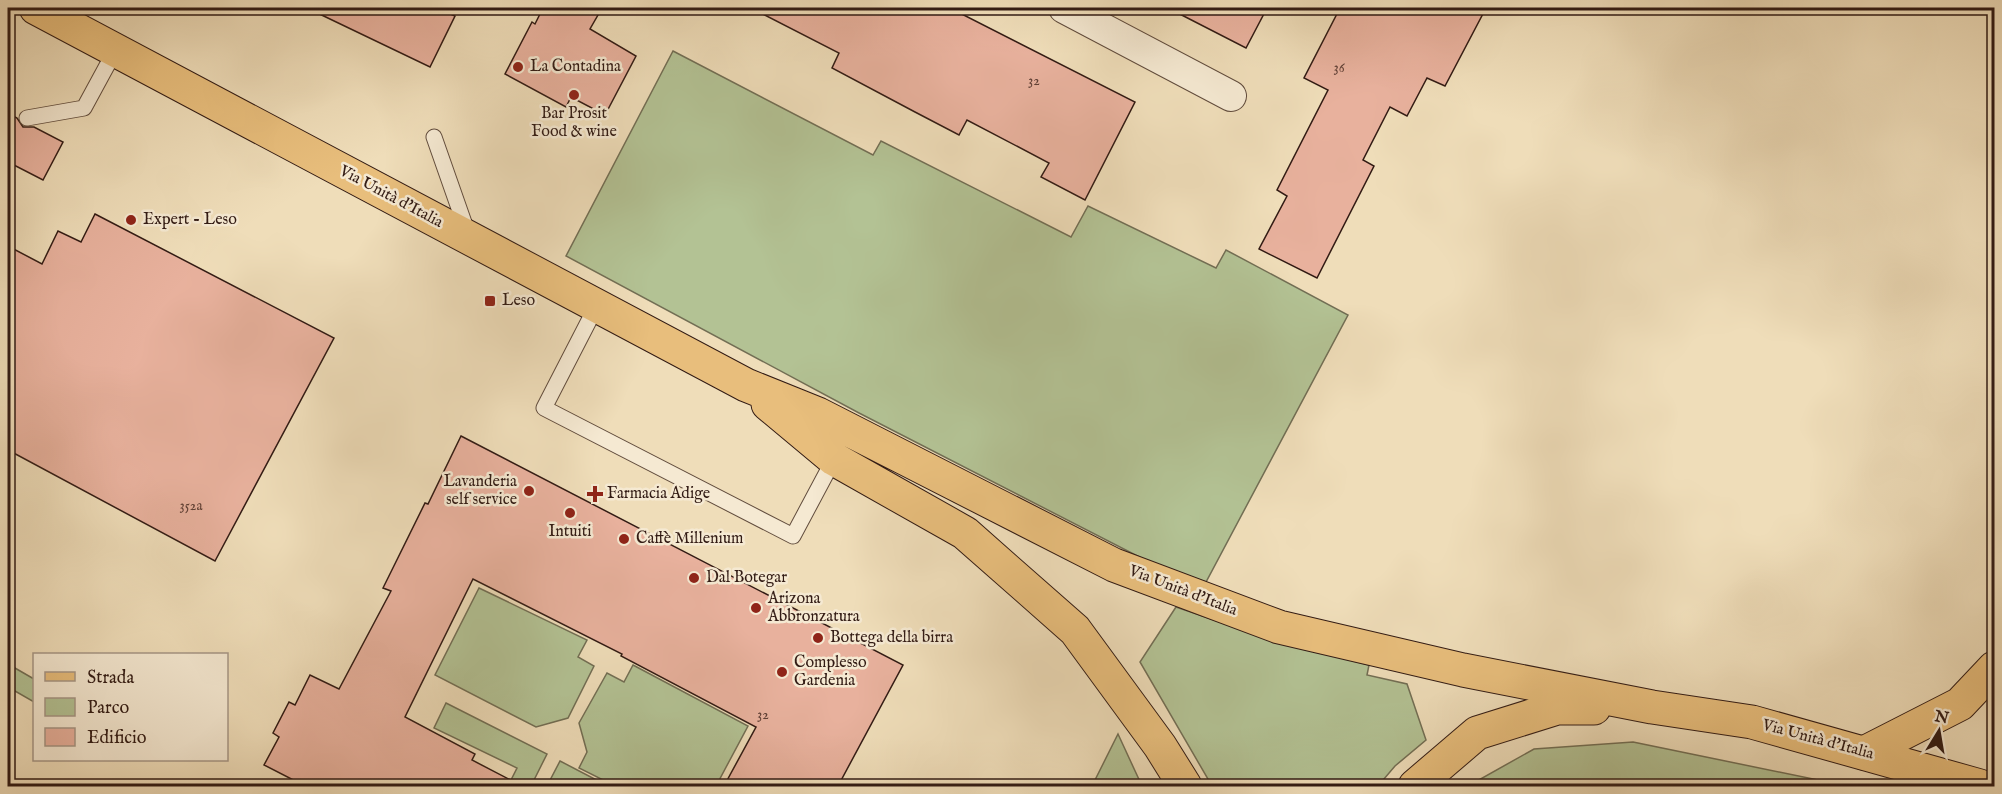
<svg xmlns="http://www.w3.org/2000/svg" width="2002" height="794" font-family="'IM FELL English',serif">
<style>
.green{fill:#b3c294;stroke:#726e54;stroke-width:1.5}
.building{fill:#e8b19d;stroke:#321b14;stroke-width:1.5}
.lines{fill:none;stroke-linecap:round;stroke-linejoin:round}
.service-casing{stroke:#614c3d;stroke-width:17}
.minor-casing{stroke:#614c3d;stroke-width:32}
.primary-casing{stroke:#321b14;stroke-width:35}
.trunk-casing{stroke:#321b14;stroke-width:35}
.service{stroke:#f5e9d2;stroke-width:15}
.minor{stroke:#f5e9d2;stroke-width:30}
.primary{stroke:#e8be7c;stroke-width:33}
.trunk{stroke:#e8be7c;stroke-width:33}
.poi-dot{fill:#8f2418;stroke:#f5e9d2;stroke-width:2}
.labels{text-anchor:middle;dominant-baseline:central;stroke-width:5;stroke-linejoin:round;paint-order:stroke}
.number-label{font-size:14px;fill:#604036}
.poi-label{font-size:16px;fill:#321b14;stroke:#f5e9d2;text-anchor:start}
.street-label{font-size:16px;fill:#321b14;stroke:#f5e9d2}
</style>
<rect width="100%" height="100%" fill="#efddb9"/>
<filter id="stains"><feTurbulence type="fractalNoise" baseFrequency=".00333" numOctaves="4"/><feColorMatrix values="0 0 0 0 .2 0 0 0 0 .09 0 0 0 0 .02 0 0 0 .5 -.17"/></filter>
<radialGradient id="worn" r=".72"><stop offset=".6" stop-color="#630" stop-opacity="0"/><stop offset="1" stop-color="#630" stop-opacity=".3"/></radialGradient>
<path class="green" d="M673,51l200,104 8,-14 190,96 17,-31 128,62 10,-18 122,65 -142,267 -53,-18 -294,-151 -293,-157z
M479,588l108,52 -9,17 16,9 -26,52 -32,9 -101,-52z
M1176,607l97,33 96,25 -2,10 40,9 19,56 -31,26 -17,20h-166l-72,-124z
M8,664l26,15v23l-26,-15z
M633,665l115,61 -32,60h-101l-36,-18 8,-16 -8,-29 28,-50 17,9z
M446,703l101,51 -16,32h-23l9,-18 -83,-40z
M1118,734l24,52h-50z
M1633,742l214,44h-379l66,-37z
M560,761l48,25h-61z"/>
<path class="building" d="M307,8h130l18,8 -25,51z
M543,8h59l-12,21 46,27 -31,59 -34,-18 -5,10 -61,-33 27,-52 3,2z
M751,8h199l185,94 -50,98 -44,-23 8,-14 -82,-43 -8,15 -44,-23 -83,-44 7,-15z
M1168,8h99l-21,40z
M1340,8h146l-41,78 -18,-8 -20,38 -17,-9 -27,53 11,6 -57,112 -58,-29 28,-53 -10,-6 51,-100 -24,-12z
M8,113l9,5 6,9h11l29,15 -20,38 -35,-18z
M95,214l239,124 -119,223 -207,-111v-204l34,18 16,-33 23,11z
M461,436l442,229 -65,121h-114l32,-59 -135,-71 1,-2 -149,-75 -68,138 70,37 -3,6 50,26h-217l-41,-21 15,-28 -6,-4 16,-31 6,3 15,-30 29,14 52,-98 -8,-3 42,-85 3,1z"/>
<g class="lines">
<defs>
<path id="service" d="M27,118l57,-10 32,-59
M434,137l34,97
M596,307l-52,101 249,128 41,-77"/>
<path id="minor" d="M1064,8l167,88"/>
<path id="primary" d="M36,8l710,377 72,29 296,151 165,62 184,43 189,37 100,15 228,64
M768,404l66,55 131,74 110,97 85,116 25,40
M1415,786l62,-53 80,-25h37"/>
<path id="trunk" d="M1864,753l96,-49 34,-36"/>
</defs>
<use href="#service" class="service-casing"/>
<use href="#minor" class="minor-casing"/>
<use href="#primary" class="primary-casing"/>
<use href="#trunk" class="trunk-casing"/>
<use href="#service" class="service"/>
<use href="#minor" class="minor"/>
<use href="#primary" class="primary"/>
<use href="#trunk" class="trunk"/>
</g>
<g class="poi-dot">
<circle cx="518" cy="67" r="6"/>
<circle cx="574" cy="95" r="6"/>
<circle cx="131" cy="220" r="6"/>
<rect x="484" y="295" width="12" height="12" rx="3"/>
<circle cx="529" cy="491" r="6"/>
<path d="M592 485h6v6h6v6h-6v6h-6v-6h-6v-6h6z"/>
<circle cx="570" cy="513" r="6"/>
<circle cx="624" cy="539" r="6"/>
<circle cx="694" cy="578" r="6"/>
<circle cx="756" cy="608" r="6"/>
<circle cx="818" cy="638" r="6"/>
<circle cx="782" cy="672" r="6"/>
</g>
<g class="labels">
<g class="number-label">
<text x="1339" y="68">36</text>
<text x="1034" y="81">32</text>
<text x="191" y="506">352a</text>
<text x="763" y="715">32</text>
</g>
<g class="poi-label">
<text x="530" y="67">La Contadina</text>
<text x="574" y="114" text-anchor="middle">Bar Prosit<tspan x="574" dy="18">Food &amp; wine</tspan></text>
<text x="143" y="220">Expert - Leso</text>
<text x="502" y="301">Leso</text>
<text x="517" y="482" text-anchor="end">Lavanderia<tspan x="517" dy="18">self service</tspan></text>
<text x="607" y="494">Farmacia Adige</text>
<text x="570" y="532" text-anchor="middle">Intuiti</text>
<text x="636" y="539">Caffè Millenium</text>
<text x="706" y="578">Dal Botegar</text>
<text x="768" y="599">Arizona<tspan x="768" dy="18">Abbronzatura</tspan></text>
<text x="830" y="638">Bottega della birra</text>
<text x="794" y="663">Complesso<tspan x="794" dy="18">Gardenia</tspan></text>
</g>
<g class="street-label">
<text transform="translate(391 197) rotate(28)">Via Unità d'Italia</text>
<text transform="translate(1183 591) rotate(21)">Via Unità d'Italia</text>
<text transform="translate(1818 740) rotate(15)">Via Unità d'Italia</text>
</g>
</g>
<rect width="2002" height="794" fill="none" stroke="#efddb9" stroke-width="30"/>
<rect x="9" y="9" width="1984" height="776" fill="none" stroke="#321b14" stroke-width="3"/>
<rect x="15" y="15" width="1972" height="764" fill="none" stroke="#321b14" stroke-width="1.5"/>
<rect x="33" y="653" width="195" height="108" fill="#f5e9d2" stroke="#a79786" stroke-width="1.5"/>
<rect x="45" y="672" width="30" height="9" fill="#e8be7c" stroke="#a79786" stroke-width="1.5"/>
<text x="87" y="683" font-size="18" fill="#321b14">Strada</text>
<rect x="45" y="698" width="30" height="18" fill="#b3c294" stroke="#a79786" stroke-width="1.5"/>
<text x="87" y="713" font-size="18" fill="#321b14">Parco</text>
<rect x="45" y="728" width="30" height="18" fill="#e8b19d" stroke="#a79786" stroke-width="1.5"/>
<text x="87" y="743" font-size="18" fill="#321b14">Edificio</text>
<g transform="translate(1939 731) rotate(11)" stroke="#f5e9d2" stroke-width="4.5" paint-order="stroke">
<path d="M0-4.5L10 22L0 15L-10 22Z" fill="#321b14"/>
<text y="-9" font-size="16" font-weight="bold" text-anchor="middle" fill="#321b14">N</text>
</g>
<rect width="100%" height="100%" filter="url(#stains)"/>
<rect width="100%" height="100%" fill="url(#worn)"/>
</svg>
